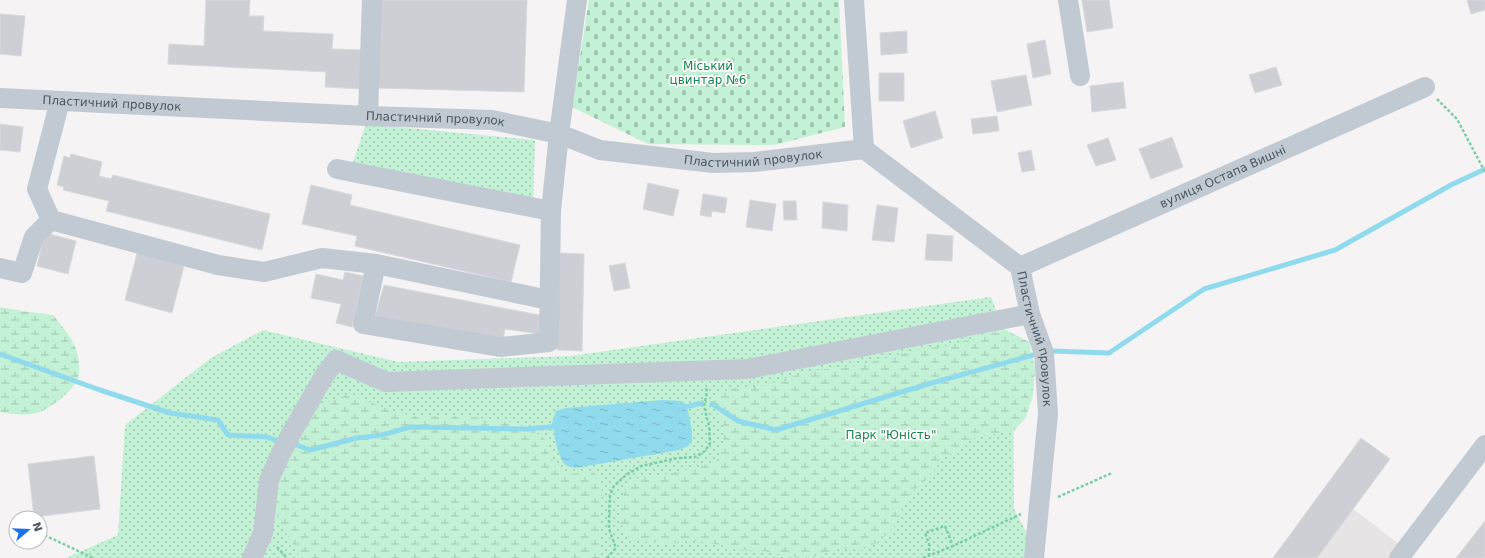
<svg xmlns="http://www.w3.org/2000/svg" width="1485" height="558" font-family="'DejaVu Sans',sans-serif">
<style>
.education{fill:#e6e4e5}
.green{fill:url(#green-dots)}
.wetland{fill:url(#wetland-marsh)}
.cemetery{fill:url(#cemetery-stones)}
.water{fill:url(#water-ripples)}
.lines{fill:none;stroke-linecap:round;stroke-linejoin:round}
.stream{stroke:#90daee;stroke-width:5}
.building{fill:#cdcfd5;stroke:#d7d9de}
.path{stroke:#7ad0a6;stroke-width:2.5;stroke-dasharray:3 2;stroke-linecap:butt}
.minor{stroke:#c1cad2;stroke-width:20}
.labels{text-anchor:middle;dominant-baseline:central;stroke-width:3.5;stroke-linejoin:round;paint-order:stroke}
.park-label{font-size:12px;fill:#17864f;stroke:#fff}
.street-label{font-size:12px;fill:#4a5661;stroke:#fff}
</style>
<defs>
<pattern id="green-dots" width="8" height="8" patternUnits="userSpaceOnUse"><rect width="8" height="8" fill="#c3f1d5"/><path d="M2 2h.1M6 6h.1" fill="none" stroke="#a0c6b0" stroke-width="1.8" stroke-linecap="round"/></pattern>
<pattern id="wetland-marsh" width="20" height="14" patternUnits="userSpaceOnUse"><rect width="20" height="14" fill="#c3f1d5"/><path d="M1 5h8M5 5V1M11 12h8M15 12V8" fill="none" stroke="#a0c6b0"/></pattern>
<pattern id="cemetery-stones" width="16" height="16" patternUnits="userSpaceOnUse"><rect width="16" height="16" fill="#c3f1d5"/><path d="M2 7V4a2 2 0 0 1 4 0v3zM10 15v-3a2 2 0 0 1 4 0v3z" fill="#a0c6b0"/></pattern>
<pattern id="water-ripples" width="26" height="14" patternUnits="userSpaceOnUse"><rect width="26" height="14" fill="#90daee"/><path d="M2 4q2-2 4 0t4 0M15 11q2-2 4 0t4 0" fill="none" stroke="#78b4c4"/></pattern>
</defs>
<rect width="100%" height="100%" fill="#f5f3f3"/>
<path class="education" d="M1325,487l74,57 -10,14h-116z"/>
<path class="green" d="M366,124l169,16 -2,63 -181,-38z
M991,297l22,58 1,154 26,49h-974l52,-23 7,-110 86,-67 52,-28 135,32 172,-6z"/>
<path class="wetland" d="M0,307l22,4 31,4c9,11 22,26 25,41 1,6 2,17 0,22 -5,13 -28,31 -41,35 -12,3 -26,1 -37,-1z
M1004,329l25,13 6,26 -2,28 -7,21 -12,14 -38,6 -32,21 -20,24 -14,12 -17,35 -15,13 -16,8 -25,-2 -18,8 -20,2 -36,-7 -19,-1 -38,-8 -19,-2 -18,4 -39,-4 -9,-16 -1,-20 7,-18 16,-11h19l37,-8 18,-7 7,-18 -1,-19 -4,-5 -5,-21 7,-5 18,-5h18l54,-16 55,-7 53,-15 28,-3z
M349,394l44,17 19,5h55l49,7 17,7 15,12 4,16 3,9 8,5 10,2 9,-2 10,1 9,4 1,19 -3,25 2,29 -4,8h-294l-4,-2 -4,-9 -14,-21 -4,-9 -2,-9v-25l13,-25 16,-23 2,-9 6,-8 11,-13 8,-4z"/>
<path class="cemetery" d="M589,0h250l6,127 -71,18 -126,-1 -76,-37z"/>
<path class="water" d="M663,400l17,1 5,2c5,12 7,25 7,39l-4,4 -9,4 -103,18 -9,-2 -5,-5 -5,-13 -5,-25 4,-12 10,-3z"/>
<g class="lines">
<path class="stream" d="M1052,351l57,2 95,-64 131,-39 116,-65 34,-16
M0,354l100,36 70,23 48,7 10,15 39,2 14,5
M712,404l26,17 38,9 152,-46 109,-30
M681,408l21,-5
M291,443l19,7 47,-12 25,-3 28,-8 118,2 31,-3"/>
</g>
<path class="building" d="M206,0h44l-1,16h15l-1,15 70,3 -1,15 32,1 -1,39 -38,-2 1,-15 -158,-8 1,-20 35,2z
M378,0h149l-3,92 -149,-4z
M1082,0h27l4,28 -26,4z
M1467,0h18v10l-14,4z
M0,14l25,2 -4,40 -21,-2z
M907,31v22l-26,2 -1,-22z
M1045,40l6,34 -18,4 -6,-34z
M1276,67l6,18 -27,8 -6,-18z
M879,73h25v28h-25z
M1026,75l6,30 -35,7 -6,-31z
M1123,82l3,26 -34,4 -2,-26z
M935,111l8,27 -32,10 -8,-27z
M997,116l2,15 -26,3 -2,-15z
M0,124l23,3 -3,25 -20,-2z
M1172,137l11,30 -32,12 -12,-30z
M1108,138l8,22 -20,6 -9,-21z
M1031,150l4,20 -13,2 -4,-19z
M71,154l31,8 -3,14 12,3 2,-4 157,39 -8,36 -156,-39 3,-10 -46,-11 1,-3 -7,-2 7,-29 6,2z
M648,183l31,7 -6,26 -30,-7z
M311,185l41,10 -2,10 170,40 -9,37 -156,-36 2,-10 -55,-12z
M703,194l24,4 -2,15 -13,-2 -1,6 -11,-2z
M750,200l26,4 -4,27 -26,-4z
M783,201h13l1,19h-13z
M823,202l25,3 -1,26 -25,-3z
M877,205l21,3 -4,34 -22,-2z
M45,233l31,8 -8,33 -31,-8z
M927,234l26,2 -1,25 -27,-1z
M139,246l47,12 -14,55 -47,-13z
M560,253l24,1 -2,97 -25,-1z
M625,263l5,25 -16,3 -5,-25z
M345,272l18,4 -11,51 -16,-4 5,-19 -30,-6 5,-24 27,6z
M384,285l160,31 -4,18 -35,-5 -2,11 -129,-20z
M1361,438l29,21 -73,99h-44z
M94,456l6,53 -66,8 -6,-53z
M1485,521v37h-29z"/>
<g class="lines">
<path class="path" d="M1437,99l20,20 28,53
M1058,497l54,-24
M40,533l53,25
M277,547l10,11
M929,556v-13l-4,-10 20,-7 8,20
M607,558l9,-10 -7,-19v-11l1,-23 4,-9 12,-11 15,-9 37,-8 17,-1 10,-6 5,-8 -1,-17 -5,-20 3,-14 -1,-4
M923,558l30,-12 68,-32"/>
<g class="minor">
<path d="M854,0l10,149"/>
<path d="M1068,0l12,76"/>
<path id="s1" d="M0,98l368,18 124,4 67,14 41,16 113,13 42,-1 109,-13 156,118 10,47 14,39 4,61 -14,144"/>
<path d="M60,101l-23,88 14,31 167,45 46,7 58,-14 54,6 173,36"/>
<path d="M368,116l4,-116"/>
<path d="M337,169l214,42"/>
<path d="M376,264l-13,60 137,23 49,-5 2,-131 8,-77 18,-134"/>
<path id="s2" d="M1020,267l405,-180"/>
<path d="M0,268l22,5 12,-36 17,-17"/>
<path d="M252,558l11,-25 6,-53 12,-27 11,-21 32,-56 12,-16 50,22 361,-13 283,-55"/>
<path d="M1399,558l86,-113"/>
</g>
</g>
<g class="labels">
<g class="park-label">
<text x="708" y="66">Міський<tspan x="708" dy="14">цвинтар №6</tspan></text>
<text x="891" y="435">Парк "Юність"</text>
</g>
<g class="street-label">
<text stroke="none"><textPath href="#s1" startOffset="112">Пластичний провулок</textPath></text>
<text stroke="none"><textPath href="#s1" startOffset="436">Пластичний провулок</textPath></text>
<text stroke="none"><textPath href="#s1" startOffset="759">Пластичний провулок</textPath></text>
<text stroke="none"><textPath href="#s2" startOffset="222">вулиця Остапа Вишні</textPath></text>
<text stroke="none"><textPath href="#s1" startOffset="1140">Пластичний провулок</textPath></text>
</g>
</g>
<g transform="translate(28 530) rotate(71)"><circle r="19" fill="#ffffff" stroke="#b7bbc0"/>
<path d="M0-3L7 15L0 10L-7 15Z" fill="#1a73e8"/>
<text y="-6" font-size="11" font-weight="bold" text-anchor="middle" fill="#4a5661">N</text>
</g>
</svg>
